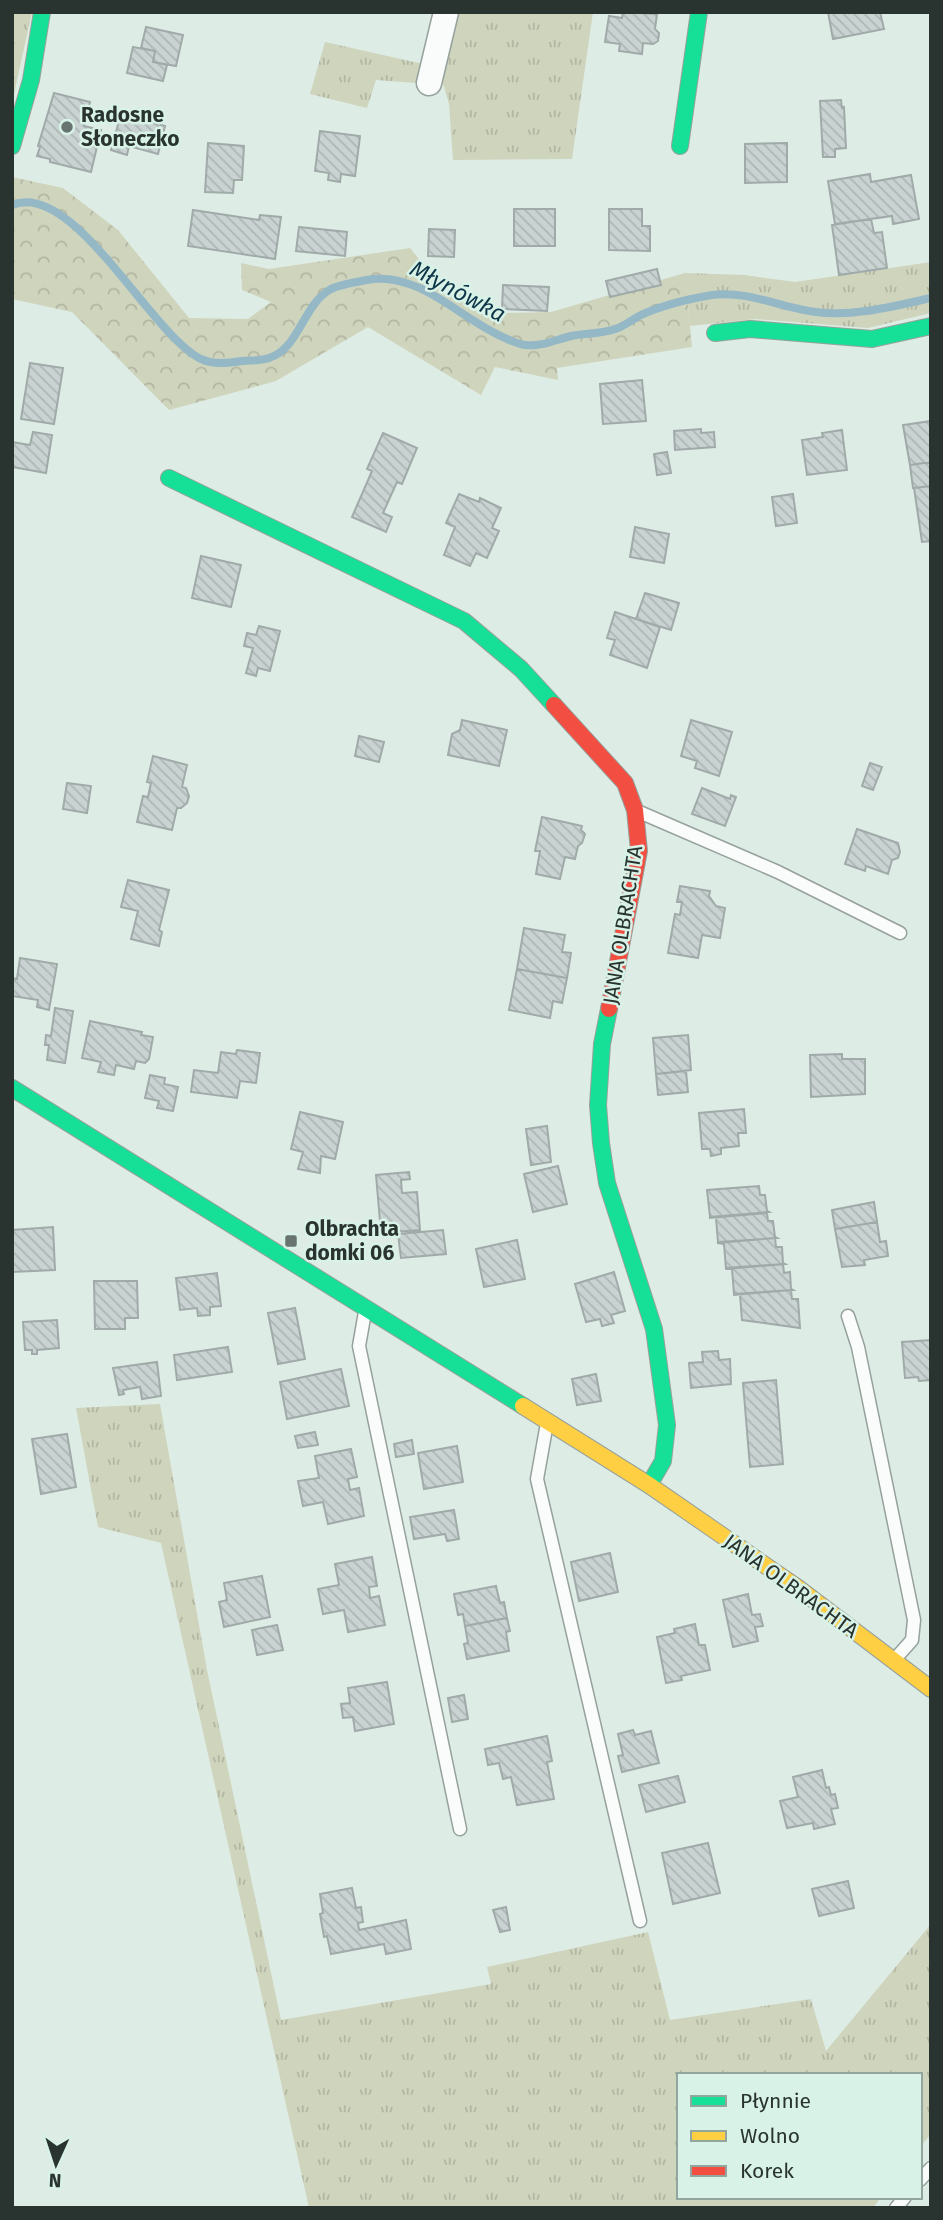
<svg xmlns="http://www.w3.org/2000/svg" width="943" height="2220" font-family="'Fira Sans',sans-serif">
<style>
.grass{fill:url(#grass-tufts)}
.forest{fill:url(#forest-crowns)}
.lines{fill:none;stroke-linecap:round;stroke-linejoin:round}
.stream{stroke:#95b8c7;stroke-width:8}
.building{fill:url(#building-back-hatch);stroke:#a0aba9;stroke-width:2}
.lane-casing{stroke:#96a19c;stroke-width:15}
.street-casing{stroke:#96a19c;stroke-width:27}
.fast-casing{stroke:#96a19c;stroke-width:18}
.slow-casing{stroke:#96a19c;stroke-width:18}
.jam-casing{stroke:#96a19c;stroke-width:18}
.lane{stroke:#fafcfb;stroke-width:12}
.street{stroke:#fafcfb;stroke-width:24}
.fast{stroke:#16e098;stroke-width:16}
.slow{stroke:#ffcf43;stroke-width:16}
.jam{stroke:#f24e42;stroke-width:16}
.poi-dot{fill:#68746f;stroke:#d8f2e7;stroke-width:2.5}
.labels{text-anchor:middle;dominant-baseline:central;stroke-width:5;stroke-linejoin:round;paint-order:stroke}
.poi-label{font-size:21px;font-weight:bold;fill:#29332f;stroke:#d8f2e7;text-anchor:start}
.street-label{font-size:21px;fill:#29332f;stroke:#d8f2e7}
.water-label{font-size:23px;font-style:italic;fill:#0e3648;stroke:#d8f2e7}
</style>
<defs>
<pattern id="grass-tufts" width="24" height="20" patternUnits="userSpaceOnUse" patternTransform="scale(1.75)"><rect width="24" height="20" fill="#cfd4bc"/><path d="M3 7l-1-3M5 7V3M7 7l1-3M15 17l-1-3M17 17v-4M19 17l1-3" fill="none" stroke="#b2b6a2"/></pattern>
<pattern id="forest-crowns" width="20" height="18" patternUnits="userSpaceOnUse" patternTransform="scale(1.75)"><rect width="20" height="18" fill="#cfd4bc"/><path d="M2 6a3 3 0 1 1 6 0M12 15a3 3 0 1 1 6 0" fill="none" stroke="#b2b6a2"/></pattern>
<pattern id="building-back-hatch" width="6" height="6" patternUnits="userSpaceOnUse" patternTransform="scale(1.75)"><rect width="6" height="6" fill="#c9d4d2"/><path d="M-1 5l2 2M0 0l6 6M5-1l2 2" fill="none" stroke="#adb6b5"/></pattern>
</defs>
<rect width="100%" height="100%" fill="#deece6"/>
<path class="grass" d="M12,12h20l-20,91z
M458,12h135l-21,147 -119,1 -4,-56 -7,-24z
M325,42l98,22 -7,19 -40,-3 -9,28 -57,-14z
M931,262v51l-63,15 -112,-9 -66,7 -5,-53 60,2 50,7z
M160,1404l47,266 74,350 210,-36 -4,-17 161,-35 22,88 141,-21 15,52 105,-127v210l-11,13v-72h-241v122h202l-8,11h-564l-148,-665 -63,-16 -22,-119z"/>
<path class="forest" d="M12,177l51,11 55,42 71,88 59,1 23,-17 -29,-12 -1,-27 28,6 141,-21 18,22 40,29 36,14 47,-1 134,-39 7,74 -135,21 1,12 -63,-13 -14,28 -113,-68 -92,54 -107,29 -97,-98 -60,-13z"/>
<g class="lines">
<path class="stream" d="M12,205c61,-26 138,129 189,154 13,6 28,4 41,2 8,-1 19,0 27,-3 31,-10 34,-54 62,-69 11,-5 30,-8 42,-10 49,-5 89,41 132,59 6,3 13,6 20,7 16,2 30,-5 46,-9 15,-3 32,-2 47,-8 8,-3 15,-9 23,-13 22,-10 47,-16 71,-20 35,-5 69,13 104,17 38,5 78,-6 115,-14"/>
</g>
<path class="building" d="M623,12l34,2 -2,15 4,4 -1,8 -5,3 -10,-1 -1,11 -23,-3 1,-7 -15,-2 4,-26 13,2z
M828,12h52l4,17 -51,10z
M146,27l37,8 -7,31 -23,-4 2,-11 -14,-3z
M133,47l22,4 -2,11 14,3 -4,16 -36,-8z
M54,93l36,9 -6,24 17,4 -10,42 -41,-10v-3l-13,-3 3,-9 -2,-1z
M841,100l1,8 2,-1 2,41 -11,1v8h-12l-3,-56z
M140,111l11,3 -2,8 16,4 -7,28 -29,-8 -2,9 -16,-5 10,-36 18,5z
M320,131l40,5 -5,40 -14,-2 -1,8 -12,-2 1,-7 -14,-2z
M208,143l36,3 -2,34h-8l-1,13 -28,-1z
M787,143v39l-42,1v-39z
M870,174l1,8 40,-7 8,44 -26,5 -1,-8 -57,8 -7,-43z
M514,209h41v37h-41z
M609,209h33v17h8v25l-41,-1z
M193,210l66,10 1,-5 21,2 -6,42 -87,-13z
M871,219l3,14 8,-1 5,36 -48,7 -7,-50z
M299,227l48,5 -2,24 -49,-5z
M429,229l26,1 -1,27 -26,-1z
M657,269l4,16 -51,12 -4,-16z
M503,285l46,2 -2,24 -45,-2z
M30,363l33,5 -9,56 -33,-5z
M642,380l4,41 -43,3 -3,-40z
M931,421v41l-21,3 -7,-40z
M701,429v4l13,-1 1,15 -40,3 -1,-19z
M842,430l5,40 -40,5 -5,-35 21,-3 -1,-4z
M33,432l19,3 -6,38 -34,-6v-25l18,3z
M383,433l34,15 -15,36 -5,-2 -14,31 9,4 -6,15 -34,-15 20,-46 -5,-2z
M667,452l4,21 -14,2 -3,-21z
M931,462v24l-18,2 -3,-23z
M931,486v55l-9,1 -8,-54z
M459,494l20,8 1,-4 21,10 -9,20 7,3 -12,27 -11,-5 -6,13 -26,-11 11,-28 -9,-4z
M793,494l4,29 -21,3 -4,-29z
M635,527l34,7 -5,29 -34,-6z
M201,556l40,9 -10,42 -39,-9z
M645,593l34,10 -8,27 -35,-11z
M615,612l45,15 -13,41 -37,-13 5,-15 -8,-2z
M259,626l21,5 -10,40 -12,-3 -2,8 -10,-3 7,-25 -9,-2 3,-13 9,2z
M462,720l45,10 -8,36 -51,-11 4,-21 8,-4z
M691,720l41,12 -13,44 -24,-8 2,-7 -16,-5z
M359,736l25,6 -5,20 -24,-6z
M153,756l34,9 -5,22 4,1 3,8 -2,7 -6,5h-4l-5,22 -35,-8 6,-26 5,1 3,-14 -4,-1z
M870,763l12,4 -9,23 -11,-4z
M67,783l24,3 -4,27 -24,-4z
M702,788l28,11 1,-4 5,2 -11,29 -33,-12z
M542,817l40,9 -1,4 4,4 -3,9 -4,3 -3,13 -10,-2 -5,22 -24,-5 4,-23h-5z
M857,829l41,14 2,9 -2,6 -6,2 -4,14 -22,-8 -1,5 -20,-7z
M128,880l41,10 -10,40 3,2 -3,14 -28,-7 7,-28 -17,-4z
M680,886l30,5 -1,5 7,10 9,2 -5,30 -18,-3 -4,23 -30,-5 7,-39 5,1 2,-13h-5z
M524,928l41,7 -3,17 9,1 -4,25 -50,-9z
M20,958l37,6 -8,46 -12,-3 1,-7 -26,-4v-18l5,1z
M517,969l50,9 -5,25 -9,-2 -3,17 -41,-8z
M55,1008l18,3 -8,52 -18,-3 2,-15h-4l1,-10 5,1z
M90,1021l52,11 -1,3 12,2 -4,22 -4,4 -9,-2 -2,8 -18,-4 -2,10 -16,-3 3,-10 -19,-4z
M688,1035l3,35 -35,4 -3,-36z
M237,1050l23,3 -4,30 -16,-2 -3,17 -46,-6 3,-22 24,3 3,-21 15,2z
M842,1054v5h23v35l-54,3 -1,-42z
M686,1071l2,21 -30,3 -2,-21z
M150,1075l15,3 -1,6 14,3 -5,24 -16,-3 2,-7 -14,-3z
M744,1109l2,24h-8l1,13 -18,2v6l-10,2 -1,-7h-8l-3,-36z
M300,1112l43,10 -8,37 -14,-3 -1,17 -22,-4 5,-17 -12,-3z
M547,1126l4,36 -20,3 -5,-36z
M558,1166l9,38 -34,8 -9,-38z
M409,1172l1,7 -9,1 1,13 15,-1 3,38 -39,3 -5,-58z
M759,1186l1,9h5l2,16 2,1 -59,5 -3,-27z
M874,1202l3,20 -42,7 -3,-19z
M767,1213l1,8h5l2,16 2,1 -59,4 -2,-24h-7z
M877,1222l3,20 6,-1 2,15 -24,4 1,5 -23,2 -7,-38z
M53,1227l2,43 -43,2v-42z
M443,1230l3,24 -45,4 -3,-24z
M775,1238l1,9h6l1,16 2,1 -59,5 -2,-25 -7,-1z
M517,1240l8,39 -41,8 -8,-38z
M783,1264l1,9 6,-1 1,17 2,1 -59,4 -2,-25 -7,-1z
M614,1272l11,39 -14,4 3,8 -12,3 -2,-7 -14,3 -11,-38z
M217,1273l4,33 -11,1v8l-12,1 -1,-8 -17,2 -4,-32z
M94,1281h43l1,37h-13v11h-30z
M791,1290l1,9h6l2,29 -58,-8 -2,-25h-7z
M295,1308l10,51 -27,5 -10,-51z
M57,1320l2,28 -22,2v4h-5v-4h-7l-2,-28z
M931,1340v40l-12,1 -1,-4 -13,1 -3,-36z
M228,1347l4,25 -55,8 -3,-25z
M718,1351l1,9 11,-1 1,25 -40,4 -2,-25 14,-1 -1,-10z
M157,1362l4,34 -19,3 -2,-12 -17,3 1,4 -5,1 -6,-27z
M341,1369l8,37 -62,13 -7,-37z
M596,1374l5,27 -24,4 -5,-26z
M776,1380l7,84 -33,3 -7,-84z
M315,1432l3,13 -20,3 -3,-12z
M67,1434l9,53 -35,7 -9,-55z
M412,1440l2,14 -18,3 -2,-13z
M457,1446l6,36 -39,7 -6,-36z
M351,1449l6,28 -9,2 2,11 9,-2 5,28 -36,8 -5,-22 -20,4 -5,-25 21,-3 -4,-22z
M454,1510l5,29 -12,2 -2,-7 -31,5 -4,-22z
M610,1553l8,39 -39,9 -8,-39z
M372,1557l5,29 -8,1 1,11 9,-2 6,29 -37,7 -4,-22 -21,4 -5,-25 21,-4 -4,-21z
M262,1576l8,41 -46,10 -5,-25 8,-2 -3,-17z
M496,1586l4,17 4,-1 3,16 -42,8 -2,-12 -5,1 -4,-21z
M748,1594l4,21 8,-1 3,12 -8,1 3,14 -25,6 -10,-47z
M507,1618l3,13 -4,1 3,19 -42,8 -3,-15 4,-1 -3,-17z
M695,1624l4,21h6l5,25 -29,6 1,4 -16,3 -9,-46 18,-4 -1,-4z
M277,1625l6,25 -26,5 -5,-25z
M387,1682l7,42 -39,7 -2,-14 -10,1 -2,-14 9,-1 -2,-15z
M464,1695l4,24 -16,3 -4,-24z
M633,1730l2,5 16,-4 8,32 -37,9 -4,-16 5,-1 -5,-21z
M547,1736l5,25 -5,1 7,37 -37,6 -6,-28 -8,2 -4,-16 -11,2 -3,-16z
M822,1770l4,18 3,-1 2,8 4,-1 3,14 -7,1 4,15 -21,5 -1,-6 -26,5 -7,-27 18,-4 -5,-20z
M678,1776l7,26 -39,10 -7,-27z
M708,1843l12,50 -47,11 -11,-51z
M848,1881l6,27 -35,8 -7,-27z
M352,1888l4,20 5,-1 2,15 -5,1 1,7 47,-10 5,29 -25,5 -2,-10 -53,10 -4,-18 -3,1 -4,-23 3,-1 -3,-19z
M506,1907l4,23 -10,2 -7,-22z"/>
<g class="lines">
<defs>
<path id="lane" d="M637,811l141,61 122,61
M365,1312l-6,34c35,161 68,322 101,483
M848,1316l10,31 56,273 -2,20 -17,19
M547,1423l-10,56 103,442
M920,2180l11,-12
M896,2208l9,-11"/>
<path id="street" d="M429,83l17,-71"/>
<path id="fast" d="M12,146l19,-66 11,-68
M680,146l19,-134
M715,333l35,-4 122,10 59,-13
M169,478l295,143 57,48 33,36
M609,1009l-7,35 -4,61 3,38 6,40 47,146 13,96 -4,36 -14,24
M12,1088l511,318"/>
<path id="slow" d="M523,1406l126,79 149,103 133,101"/>
<path id="jam" d="M554,705l71,78 10,27 4,41 -30,158"/>
</defs>
<use href="#lane" class="lane-casing"/>
<use href="#street" class="street-casing"/>
<use href="#fast" class="fast-casing"/>
<use href="#slow" class="slow-casing"/>
<use href="#jam" class="jam-casing"/>
<use href="#lane" class="lane"/>
<use href="#street" class="street"/>
<use href="#fast" class="fast"/>
<use href="#slow" class="slow"/>
<use href="#jam" class="jam"/>
</g>
<g class="poi-dot">
<circle cx="67" cy="127" r="7"/>
<rect x="284" y="1234" width="14" height="14" rx="3.5"/>
</g>
<g class="labels">
<g class="poi-label">
<text x="81" y="115">Radosne<tspan x="81" dy="24">Słoneczko</tspan></text>
<text x="305" y="1229">Olbrachta<tspan x="305" dy="24">domki 06</tspan></text>
</g>
<g class="street-label">
<text transform="translate(623 925) rotate(-81)">JANA OLBRACHTA</text>
<text transform="translate(791 1586) rotate(36)">JANA OLBRACHTA</text>
</g>
<g class="water-label">
<text transform="translate(458 291) rotate(28)">Młynówka</text>
</g>
</g>
<rect width="943" height="2220" fill="none" stroke="#29332f" stroke-width="28"/>
<rect x="677" y="2073" width="245" height="126" fill="#d8f2e7" stroke="#92a69d" stroke-width="2"/>
<rect x="691" y="2096" width="35" height="10" fill="#16e098" stroke="#92a69d" stroke-width="2"/>
<text x="740" y="2108" font-size="21" fill="#29332f">Płynnie</text>
<rect x="691" y="2131" width="35" height="10" fill="#ffcf43" stroke="#92a69d" stroke-width="2"/>
<text x="740" y="2143" font-size="21" fill="#29332f">Wolno</text>
<rect x="691" y="2166" width="35" height="10" fill="#f24e42" stroke="#92a69d" stroke-width="2"/>
<text x="740" y="2178" font-size="21" fill="#29332f">Korek</text>
<g transform="translate(56 2164) rotate(183)" stroke="#d8f2e7" stroke-width="5" paint-order="stroke">
<path d="M0-5L12 26L0 18L-12 26Z" fill="#29332f"/>
<text y="-10" font-size="19" font-weight="bold" text-anchor="middle" fill="#29332f">N</text>
</g>
</svg>
